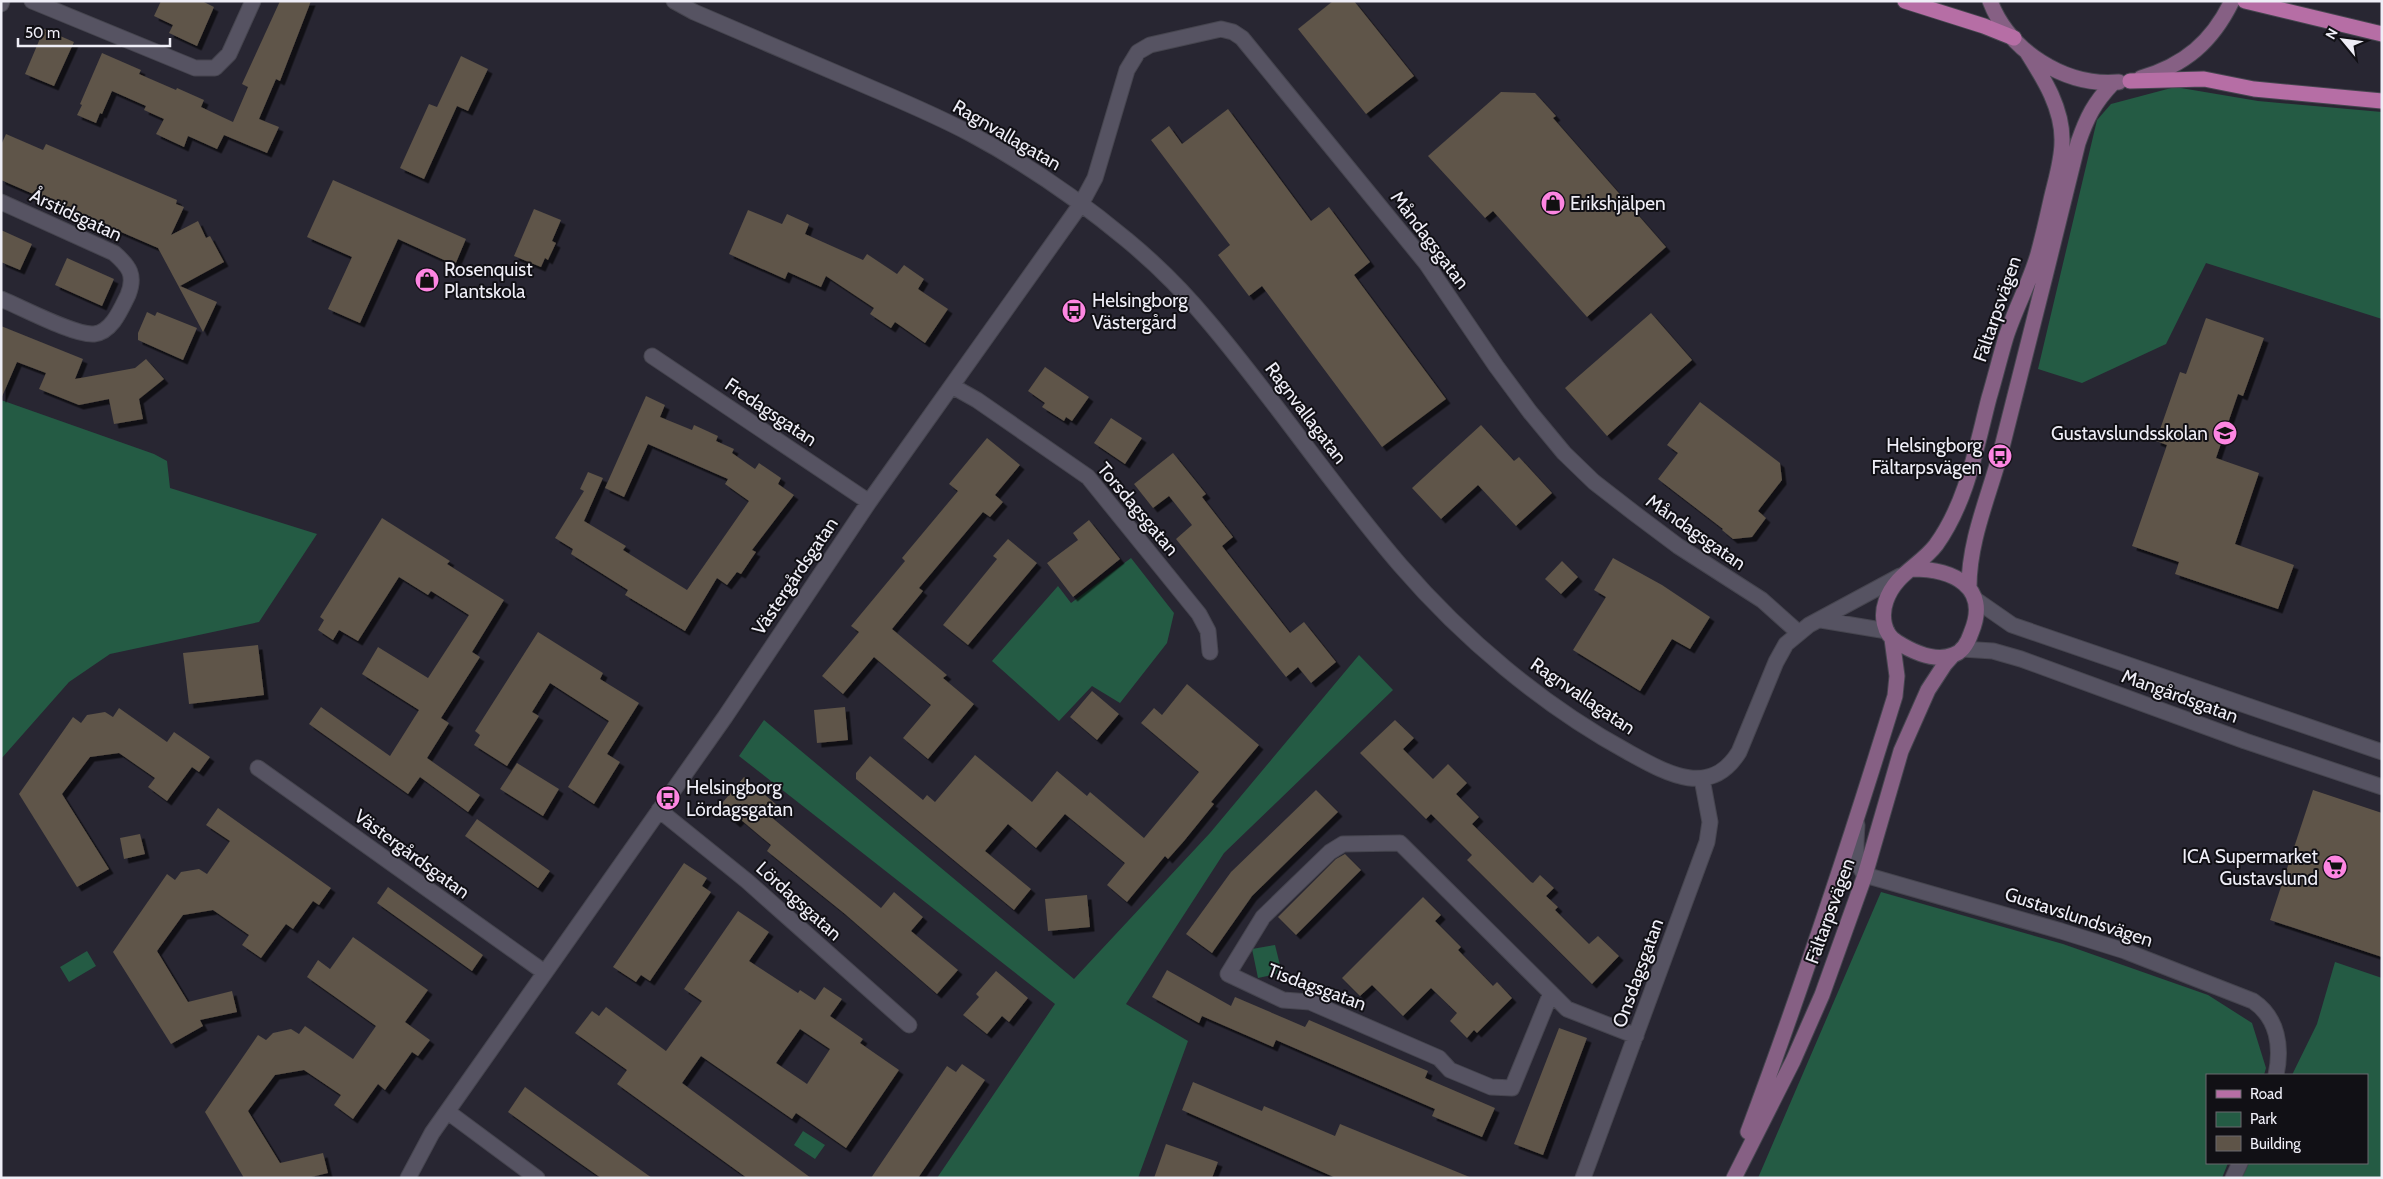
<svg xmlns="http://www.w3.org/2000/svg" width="2383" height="1179" font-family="Cabin,sans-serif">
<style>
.green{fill:#245b44}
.building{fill:#5e5448;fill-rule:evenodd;filter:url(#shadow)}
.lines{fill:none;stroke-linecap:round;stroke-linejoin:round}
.minor-casing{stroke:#46454f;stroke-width:17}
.secondary-casing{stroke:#46454f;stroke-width:17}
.primary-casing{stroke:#46454f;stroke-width:17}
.minor{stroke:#565362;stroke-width:15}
.secondary{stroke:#866084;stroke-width:15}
.primary{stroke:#b66ea5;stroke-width:15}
.labels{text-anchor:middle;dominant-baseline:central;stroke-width:4;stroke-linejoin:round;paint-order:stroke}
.street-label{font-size:19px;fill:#efeef7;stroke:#111015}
.poi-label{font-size:19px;fill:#efeef7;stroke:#111015;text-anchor:start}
</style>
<defs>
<filter id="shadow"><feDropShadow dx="4.5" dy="4.5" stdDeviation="0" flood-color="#0009"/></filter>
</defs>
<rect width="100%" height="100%" fill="#282632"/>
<path class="green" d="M2175,87l83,14 124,11v207l-176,-56 -40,81 -84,39 -44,-14 59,-249 14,-16z
M1,400l153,54 13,7 3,27 147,46 -58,88 -149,32 -41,28 -68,77z
M1131,558l43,55 -7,30 -47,60 -28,-17 -33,35 -67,-60 66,-75 13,17z
M1359,655l34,35 -169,163 -98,151 62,37 -50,137h-201l118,-174 -316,-248 25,-36 310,259 136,-146z
M1881,892l182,52 145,51 44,28 14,45 -2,7h-57v88h21l-6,15h-464z
M1275,945l7,28 -24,5 -6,-29z
M87,951l9,15 -27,16 -9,-15z
M2335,962l47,16v200h-140l7,-15h118v-88h-75l25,-51z
M803,1131l22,14 -10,14 -21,-14z"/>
<path class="building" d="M161,1h41l12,6 -17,39 -28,-13 4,-8 -19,-9z
M280,1h31l-31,80 -4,-2 -17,40 20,8 -12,26 -43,-18 -7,14 -29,-13 -4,11 -28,-13 8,-15 -20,-9 2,-4 -34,-15 -10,23 -2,-1 -4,10 -19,-8 5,-10 -2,-1 22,-51 39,17 -2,4 37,16 1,-2 27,12 -3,7 32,15 15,-35 -6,-3z
M1333,1h21l60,75 -48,38 -68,-85z
M44,29l30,13 -20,44 -29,-12z
M461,56l27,13 -20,42 -11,-5 -33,73 -24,-11 29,-64 8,3z
M1501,92l34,1 21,23 -3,2 113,129 -79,70 -94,-106 -8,7 -57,-62z
M1228,109l83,112 18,-14 41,55 -16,13 92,124 -64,48 -120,-161 -13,10 -31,-41 12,-10 -79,-105 18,-14 13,18z
M6,134l37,16 3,-6 131,56 -1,4 8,3 -13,28 27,-14 8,17 4,-2 14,26 -44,24 37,16 -14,30 -45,-84 -157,-68v-35z
M333,180l133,59 -11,26 -57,-26 -38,84 -32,-14 24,-52 -45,-20z
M534,209l27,11 -9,21 4,2 -8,17 -3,-2 -4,9 -27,-11z
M748,210l34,14 5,-10 22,10 -4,10 58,26 4,-6 30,20 7,-9 20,14 -6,10 30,20 -23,34 -30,-21 -4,6 -21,-14 4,-6 -48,-32 -5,11 -33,-15 -3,7 -56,-25z
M1,230l31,14 -12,26 -19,-8z
M67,258l47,21 -12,27 -47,-21z
M147,312l8,4 2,-4 40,16 -14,32 -45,-20v-7z
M1651,313l41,47 -85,76 -42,-48z
M2206,318l58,20 -21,58 -5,-2 -22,64 43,15 -24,71 59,21 -16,44 -103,-35 4,-12 -47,-16 35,-101 -11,-4 24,-69 6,2z
M1,326l82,33 -8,20 60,-11 11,-9 18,20 -25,20 4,20 -29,5 -5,-25 -30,6 -40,-16 7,-16 -29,-11 -16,37z
M1045,367l44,30 -17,24 -6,-4 -2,4 -22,-14 3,-4 -17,-12z
M646,396l19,9 -5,12 32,13 2,-5 24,11 -2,5 18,8 -2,4 23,16 4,-6 22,15 -3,6 16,11 -42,55 4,2 -15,22 -4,-2 -10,13 -10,-7 -32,53 -60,-36 3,-5 -57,-36 2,-5 -18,-11 29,-47 -4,-2 8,-17 15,6 -19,43 42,25 -3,4 64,40 62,-89 -24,-17 3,-5 -80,-35 -24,53 -19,-9z
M1700,402l80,61 2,17 -24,31 8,7 -14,19 -19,2 -11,-9 1,-1 -65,-50 20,-26 -11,-8z
M1111,418l31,20 -17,26 -31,-21z
M1481,425l33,36 5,-4 33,36 -36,33 -38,-41 -37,34 -29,-31z
M987,438l33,27 -25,30 8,7 -13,15 -7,-5 -64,76 4,3 -31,38 55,46 -4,3 31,26 -46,55 -25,-21 28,-33 -57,-48 -31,37 -21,-18 37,-44 -8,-6 54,-65 -3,-3 56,-67 -9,-7z
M1173,453l33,41 -4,3 31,40 -11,9 17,22 51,65 14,-11 32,40 -25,21 -13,-16 -12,10 -110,-138 16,-14 -23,-29 -16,12 -19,-24z
M382,518l68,43 -3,3 57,36 -32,52 8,5 -39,61 8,5 -22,35 53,37 -12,17 -48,-35 -12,17 -99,-70 12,-17 69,49 29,-46 -57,-36 16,-27 50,31 41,-63 -38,-24 -3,4 -29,-18 -41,64 -19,-11 -6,10 -15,-10 6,-10 -4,-3z
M1089,520l31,39 -47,38 -26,-34 31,-23 -5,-7z
M1008,539l29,24 -69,82 -25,-20 54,-66 -4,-3z
M1613,558l49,27 48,32 -20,32 -18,-10 -32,52 -67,-41 33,-53 -12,-7z
M1562,561l16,16 -17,17 -16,-15z
M538,632l65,41 -3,6 39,24 -32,51 13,8 -26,42 -26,-17 41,-66 -59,-38 -18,29 7,4 -32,50 -33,-21 6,-10 -5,-4z
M258,645l6,50 -75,9 -6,-51z
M1187,684l72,61 -48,57 3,2 -30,37 -16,18 -3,-3 -38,46 -20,-17 18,-22 -60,-49 -29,34 -28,-24 -23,27 46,38 -17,21 -158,-131v-6l14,-17 53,44 4,-5 8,7 40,-47 57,47 25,-31 30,25 3,-4 54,46 55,-66 -58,-49 13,-15 8,7z
M1092,691l27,23 -22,26 -27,-23z
M845,707l3,33 -31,3 -3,-33z
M119,708l48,34 7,-10 36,25 -11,15 -7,-5 -25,34 -19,-14 7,-9 -36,-25 -29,4 -28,37 47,75 -32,18 -58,-93 54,-77 8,6 6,-8 18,-3 8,5z
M1395,720l19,18 -11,11 30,30 15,-15 19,19 -11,11 23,23 -7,7 59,58 2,1 7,-8 14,13 -8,8 12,11 -3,3 34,34 9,-8 21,20 -27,28 -125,-124 5,-5 -41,-41 -5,5 -66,-66z
M517,763l42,26 -16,27 -43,-27z
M744,777l34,29 -8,10 111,92 13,-16 29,25 -12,14 47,39 -21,24 -92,-80 -78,-63 4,-6 -31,-26 -4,4 -18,-15z
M1316,790l22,22 -86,84 -40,57 -26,-19 45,-62z
M2313,790l69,23v144l-112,-37z
M218,808l113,80 -12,17 -6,-4 -20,28 -7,-5 -25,34 -19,-13 7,-10 -36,-25 -30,5 -26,36 31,51 44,-11 5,21 -37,8 3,6 -32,18 -58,-92 54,-78 8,6 6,-8 18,-3 8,5 23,-33 -24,-16z
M477,819l73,52 -12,17 -73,-52z
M140,834l5,20 -21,5 -4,-21z
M1345,854l16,16 -65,65 -18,-18 58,-58z
M684,863l23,15 -5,8 9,6 -61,89 -9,-6 -5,7 -23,-15z
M388,887l95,68 -11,16 -95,-68z
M1087,895l3,32 -42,4 -3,-32z
M1423,897l18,18 -6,6 26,26 -3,3 35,36 4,-4 15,16 -35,35 -3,-3 -7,8 -17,-17 7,-8 -26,-25 -28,28 -31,-31 -12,11 -18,-18z
M738,911l31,21 -20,29 49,32 2,-3 15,10 9,-13 18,12 -12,17 33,23 -3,4 39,27 -53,78 -50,-35 -4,6 -91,-63 -19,27 129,95h-64l-130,-94 10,-14 -52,-37 17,-22 7,5 7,-9 60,44 36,-50 -18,-12zM800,1029l30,20 -23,35 -31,-21z
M353,937l75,53 -23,32 25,18 -12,16 -6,-4 -27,38 -7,-6 -25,35 -19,-14 7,-10 -37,-25 -29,5 -27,36 32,52 43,-10 5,20 -21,5h-63l-39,-66 53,-77 8,5 7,-7 18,-4 8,5 6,-8 48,33 23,-33 -69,-49 11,-17 12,9z
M1167,970l64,36 4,-9 70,30 4,-7 119,51 -3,7 70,30 -13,29 -50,-21 3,-7 -159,-69 -3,7 -71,-31 -3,7 -47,-26z
M996,971l32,27 -19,24 -7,-6 -15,18 -24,-19 16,-18 -3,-3z
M1559,1028l28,10 -44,117 -29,-11z
M962,1064l23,16 -67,98h-47l76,-112 9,6z
M1193,1082l69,29 2,-5 71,30 5,-12 132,54h-136l-154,-68z
M525,1087l33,24 94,67h-51l-37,-26 -56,-40z
M1166,1144l52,18 -6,16h-58z"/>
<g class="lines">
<defs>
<path id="minor" d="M32,1l163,67h20l14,-14 24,-53
M674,1l20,11c53,23 107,46 161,69 39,17 79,33 116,53 56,30 108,66 156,106 29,24 57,52 81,81 67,79 124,165 192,244 63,73 142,140 228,187 38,21 82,47 111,0l37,-90 10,-18 23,-19 91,-49
M1,4l1,-3
M1,202l113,51c15,13 22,22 14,42 -7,14 -16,37 -34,39 -19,2 -73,-27 -93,-35
M652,356l217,146
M952,386l25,14 111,77 111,137 9,17 2,21
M1976,600l36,25 370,127
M1821,620l66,11
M1962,649l31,2 28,8 224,82 137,46
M258,768l286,204
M659,810l88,71 162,144
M1857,825c-1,19 -4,35 8,50l196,56 64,20 128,50c25,17 29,46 23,74
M1551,993l-39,95 -21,-1 -41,-17 -11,-12 -129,-56 -27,-2 -55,-26 35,-57 67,-65 13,-8 57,-1 151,150 16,16 69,27
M448,1112l89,66
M408,1178l24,-45 293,-416 144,-215 212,-298 14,-26 32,-108 11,-18 12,-7 71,-16 12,3 9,6 184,225 70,103 34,46 34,41 30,29 40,31 44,33 84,54 37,33
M1583,1178l124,-336 3,-20 -8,-43
M2233,1178l7,-15"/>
<path id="secondary" d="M1990,1c19,50 75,86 129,81
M2141,78c44,-13 71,-36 91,-77
M1912,569c40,0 79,17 59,64 -3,9 -8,19 -18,22 -18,7 -40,-3 -56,-13 -14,-8 -16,-27 -11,-41 9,-27 34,-35 50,-56 31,-43 40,-97 53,-147 6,-20 11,-41 17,-61 9,-28 24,-55 32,-83 5,-18 9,-36 13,-54 4,-18 11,-39 11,-58 1,-33 -18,-63 -35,-90
M1969,587c0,-47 20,-91 32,-136 26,-103 52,-205 77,-308 9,-26 16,-40 35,-60
M1748,1132c54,-144 102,-290 147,-436l2,-20 -5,-37
M1734,1178l59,-117 29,-66 43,-120 36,-124 27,-61 17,-26 8,-9"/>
<path id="primary" d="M1905,1l79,25 30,12
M2245,1l137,33
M2130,81l74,-2 50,10 128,12"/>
</defs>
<use href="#minor" class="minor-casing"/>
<use href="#secondary" class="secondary-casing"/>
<use href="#primary" class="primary-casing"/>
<use href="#minor" class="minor"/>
<use href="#secondary" class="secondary"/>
<use href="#primary" class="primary"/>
</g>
<defs>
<symbol id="shop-disc" viewBox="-11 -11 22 22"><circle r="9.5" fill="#fd86e2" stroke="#111015"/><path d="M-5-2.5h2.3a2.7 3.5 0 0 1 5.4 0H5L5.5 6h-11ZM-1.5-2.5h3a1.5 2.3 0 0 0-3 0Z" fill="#111"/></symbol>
<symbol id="bus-disc" viewBox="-11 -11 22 22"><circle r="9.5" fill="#fd86e2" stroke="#111015"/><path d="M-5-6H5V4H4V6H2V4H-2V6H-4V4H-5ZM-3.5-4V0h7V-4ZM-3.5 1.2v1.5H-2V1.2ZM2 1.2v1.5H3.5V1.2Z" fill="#111"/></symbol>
<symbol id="school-disc" viewBox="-11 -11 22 22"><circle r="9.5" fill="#fd86e2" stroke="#111015"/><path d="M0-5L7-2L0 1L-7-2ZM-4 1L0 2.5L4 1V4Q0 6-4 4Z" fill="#111"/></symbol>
<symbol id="supermarket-disc" viewBox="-11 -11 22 22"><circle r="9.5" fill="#fd86e2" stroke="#111015"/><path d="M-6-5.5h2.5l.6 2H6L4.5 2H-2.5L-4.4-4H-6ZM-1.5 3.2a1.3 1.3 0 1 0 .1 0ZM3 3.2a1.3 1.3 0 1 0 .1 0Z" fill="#111"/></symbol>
</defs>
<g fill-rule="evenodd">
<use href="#shop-disc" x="1539" y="189" width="28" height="28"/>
<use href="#shop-disc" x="413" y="266" width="28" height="28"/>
<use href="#bus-disc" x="1060" y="297" width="28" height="28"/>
<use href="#school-disc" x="2211" y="419" width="28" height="28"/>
<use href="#bus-disc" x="1986" y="442" width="28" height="28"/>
<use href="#bus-disc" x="654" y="784" width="28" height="28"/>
<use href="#supermarket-disc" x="2321" y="853" width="28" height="28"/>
</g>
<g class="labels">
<g class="street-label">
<text transform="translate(1007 135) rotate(30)">Ragnvallagatan</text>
<text transform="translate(76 215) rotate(25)">Årstidsgatan</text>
<text transform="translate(1430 240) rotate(53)">Måndagsgatan</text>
<text transform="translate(1997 309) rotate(-71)">Fältarpsvägen</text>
<text transform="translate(771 412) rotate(34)">Fredagsgatan</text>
<text transform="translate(1306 413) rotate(53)">Ragnvallagatan</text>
<text transform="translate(1138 509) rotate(50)">Torsdagsgatan</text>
<text transform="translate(1696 532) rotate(35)">Måndagsgatan</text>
<text transform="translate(795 576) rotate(-56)">Västergårdsgatan</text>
<text transform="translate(1583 696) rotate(34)">Ragnvallagatan</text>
<text transform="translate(2180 696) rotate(20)">Mangårdsgatan</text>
<text transform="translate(412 854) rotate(36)">Västergårdsgatan</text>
<text transform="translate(799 901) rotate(42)">Lördagsgatan</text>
<text transform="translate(1830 911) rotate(-70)">Fältarpsvägen</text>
<text transform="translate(2079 917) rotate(18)">Gustavslundsvägen</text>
<text transform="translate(1638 973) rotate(-70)">Onsdagsgatan</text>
<text transform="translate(1317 987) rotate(20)">Tisdagsgatan</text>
</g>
<g class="poi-label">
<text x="1570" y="203">Erikshjälpen</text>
<text x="444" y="269">Rosenquist<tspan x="444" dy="22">Plantskola</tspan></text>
<text x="1092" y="300">Helsingborg<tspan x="1092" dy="22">Västergård</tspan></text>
<text x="2208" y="433" text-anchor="end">Gustavslundsskolan</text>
<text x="1982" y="445" text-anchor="end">Helsingborg<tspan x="1982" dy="22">Fältarpsvägen</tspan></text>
<text x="686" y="787">Helsingborg<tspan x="686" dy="22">Lördagsgatan</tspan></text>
<text x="2318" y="856" text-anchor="end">ICA Supermarket<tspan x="2318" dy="22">Gustavslund</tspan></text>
</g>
</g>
<rect width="2383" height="1179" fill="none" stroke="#efeef7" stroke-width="5"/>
<rect x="2206" y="1074" width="162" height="90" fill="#111015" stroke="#6a696f"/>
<rect x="2216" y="1090" width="25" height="8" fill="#b66ea5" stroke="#6a696f"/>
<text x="2250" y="1099" font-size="15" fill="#efeef7">Road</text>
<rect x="2216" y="1112" width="25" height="15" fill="#245b44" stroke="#6a696f"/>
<text x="2250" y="1124" font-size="15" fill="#efeef7">Park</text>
<rect x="2216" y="1136" width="25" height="15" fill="#5e5448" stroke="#6a696f"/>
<text x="2250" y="1149" font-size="15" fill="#efeef7">Building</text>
<g transform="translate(2343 40) rotate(299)" stroke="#111015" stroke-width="4" paint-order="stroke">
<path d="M0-4L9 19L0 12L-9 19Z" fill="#efeef7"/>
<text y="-8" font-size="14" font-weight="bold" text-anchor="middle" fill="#efeef7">N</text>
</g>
<path d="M18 38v8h152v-8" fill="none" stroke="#efeef7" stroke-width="2.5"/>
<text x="25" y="38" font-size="15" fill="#efeef7" stroke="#111015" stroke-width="4" paint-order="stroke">50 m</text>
</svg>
